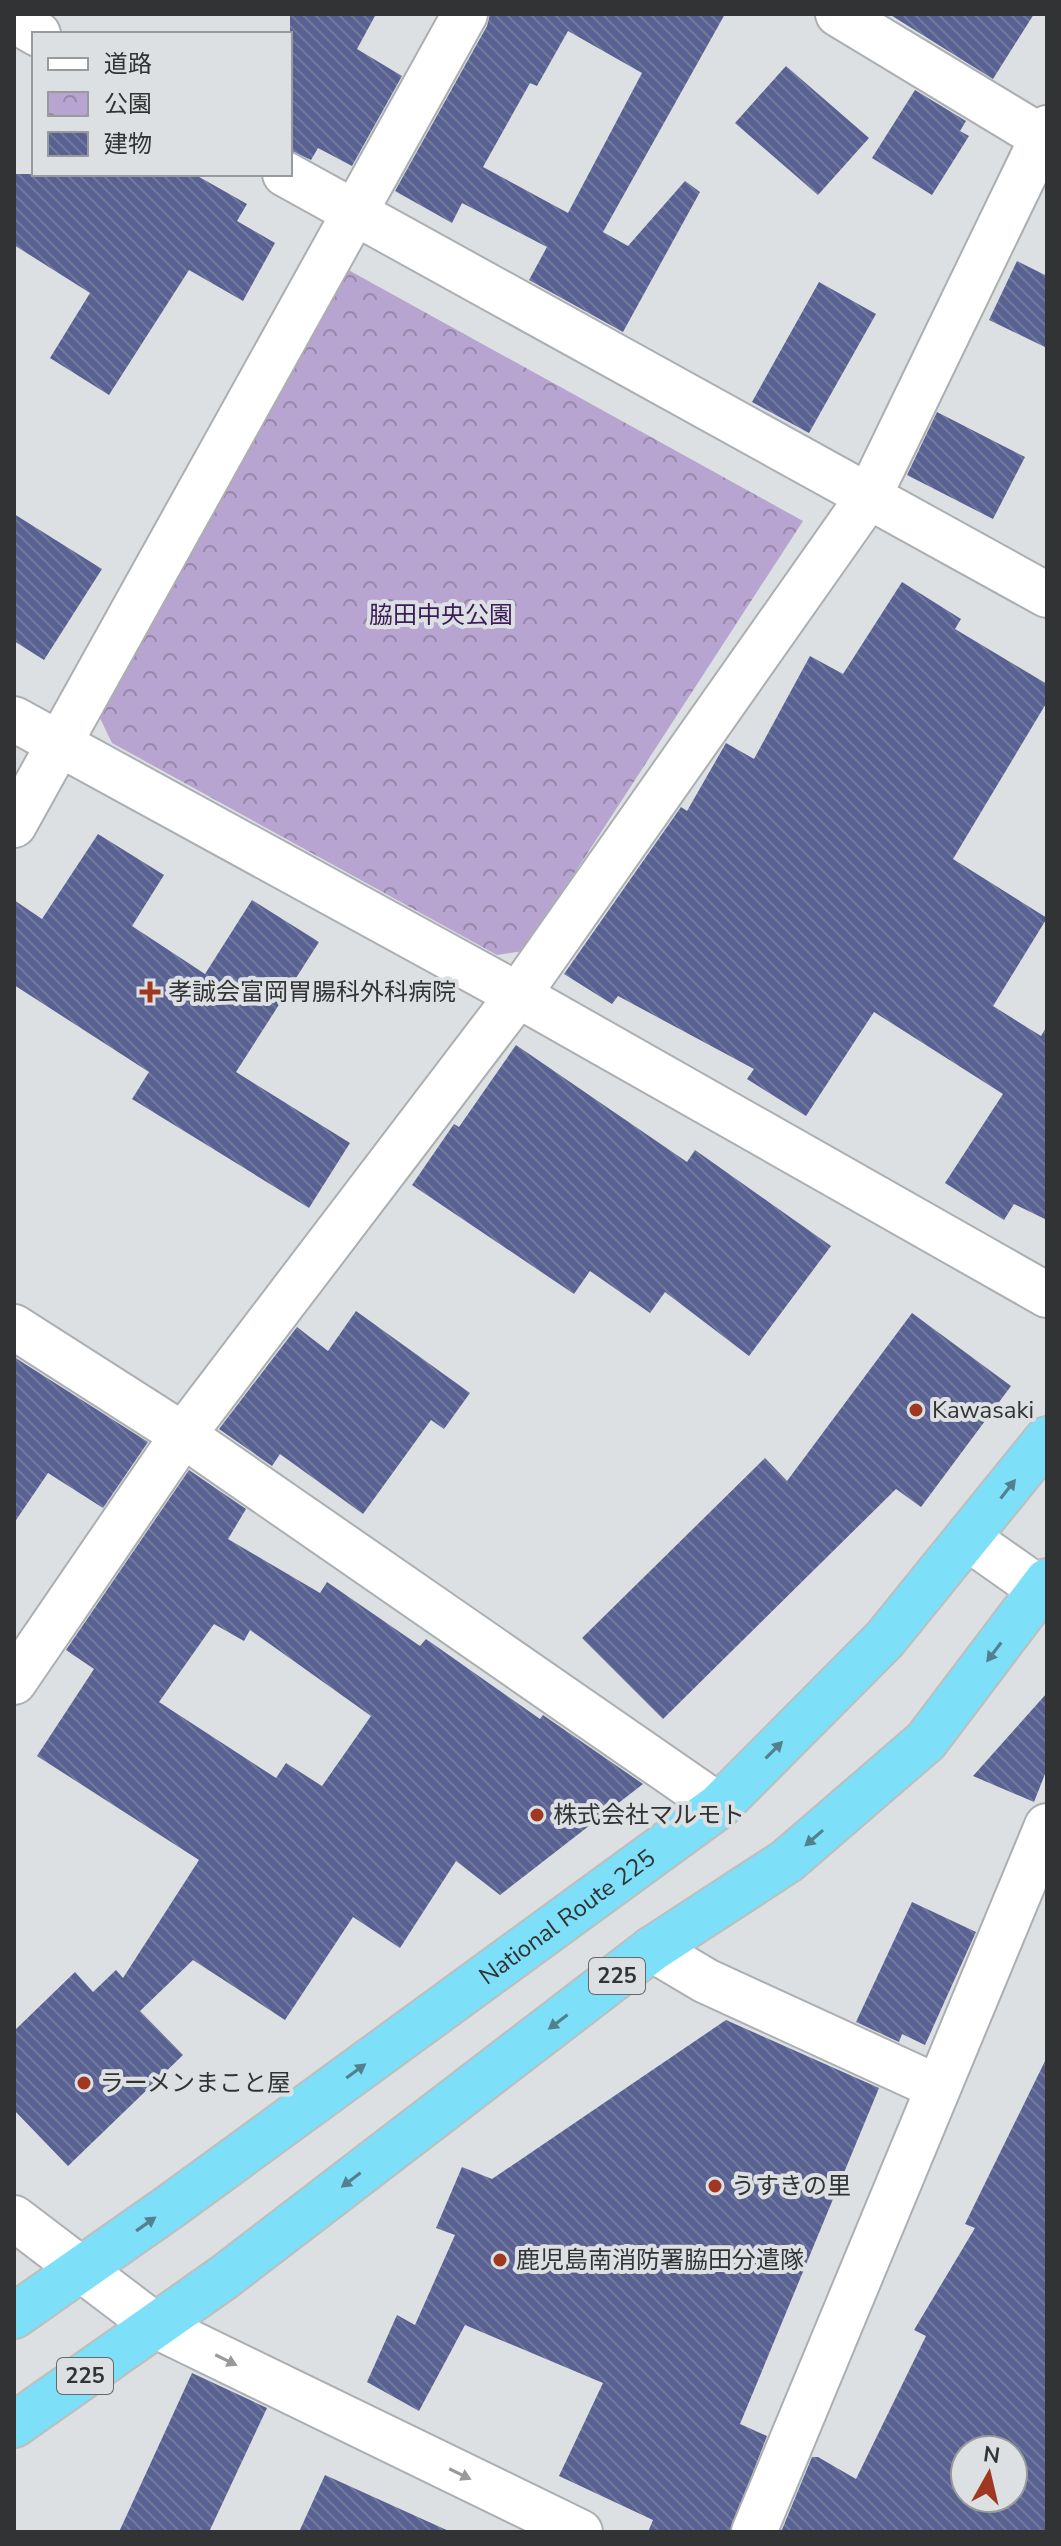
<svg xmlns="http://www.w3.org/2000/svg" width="1061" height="2546" font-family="'Nunito Sans','Noto Sans JP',sans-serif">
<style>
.park{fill:url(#park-crowns)}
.building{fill:url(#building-back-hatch);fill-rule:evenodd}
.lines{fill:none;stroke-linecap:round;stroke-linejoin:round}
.minor-casing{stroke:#acafb1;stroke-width:48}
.highway-casing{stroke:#bdbebe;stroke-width:48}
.minor{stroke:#fff;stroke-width:44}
.highway{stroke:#7ddff8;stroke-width:44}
.oneway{fill:#53808c}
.oneway2{fill:#98999a}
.poi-dot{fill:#a03721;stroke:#dde0e2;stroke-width:3}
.labels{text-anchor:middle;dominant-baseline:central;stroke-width:8;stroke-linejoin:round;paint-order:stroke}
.shield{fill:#dde0e2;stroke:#656768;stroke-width:2}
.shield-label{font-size:22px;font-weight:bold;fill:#313334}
.park-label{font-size:24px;fill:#3b1b58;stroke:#dde0e2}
.poi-label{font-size:24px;fill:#313334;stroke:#dde0e2;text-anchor:start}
.street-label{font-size:24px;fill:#313334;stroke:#dde0e2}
</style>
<defs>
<pattern id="park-crowns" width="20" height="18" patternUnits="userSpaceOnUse" patternTransform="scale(2)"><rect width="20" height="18" fill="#b7a4d0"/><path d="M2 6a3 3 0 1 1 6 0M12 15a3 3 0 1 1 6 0" fill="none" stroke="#9586aa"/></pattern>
<pattern id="building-back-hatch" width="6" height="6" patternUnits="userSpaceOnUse" patternTransform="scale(2)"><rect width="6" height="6" fill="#586191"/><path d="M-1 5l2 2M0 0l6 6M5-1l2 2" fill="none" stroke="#72799d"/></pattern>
</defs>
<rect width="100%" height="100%" fill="#dde0e2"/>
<path class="park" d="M343,267l460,254 -279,430 -27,4 -385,-212 -14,-29z"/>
<path class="building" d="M290,14h86l-19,35 45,27 -50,90 -34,-18 -7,12 -21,-10z
M490,14h235l-122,218 25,14 57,-65 15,11 -77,140 -94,-52 18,-33 -85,-44 -10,20 -57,-32 92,-165zM568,31l74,42 -74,140 -85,-46 47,-84 7,3z
M889,14h145l-41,65z
M786,66l83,72 -51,57 -83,-72z
M915,90l51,31 -6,10 9,5 -37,59 -60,-37z
M14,174h180l53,30 -10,17 38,22 -32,58 -54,-31 -80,125 -59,-37 40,-65 -76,-48z
M1017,261l30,15v72l-58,-28z
M819,282l57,32 -67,119 -57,-31z
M937,412l88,45 -32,62 -86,-44z
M14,514l88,55 -58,91 -30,-19z
M902,582l59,37 -6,10 92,55v18l-94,157 94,59 -54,88 48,30 6,-10v194l-33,-16 -10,16 -59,-37 58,-89 -129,-82 -68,104 -59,-37 7,-10 -136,-73 -6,8 -48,-30 117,-167 6,4 39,-68 28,16 56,-103 33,18z
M98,834l66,41 -32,51 73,48 47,-74 67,42 -83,130 114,71 -41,65 -177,-109 17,-27 -135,-87v-85l28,19z
M516,1045l171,117 8,-12 136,96 -82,110 -84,-64 -15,21 -60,-42 -16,23 -162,-109 42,-61 5,3z
M356,1311l114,82 -26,36 -13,-9 -68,94 -83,-60 -8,12 -53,-37 78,-102 31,24z
M912,1313l99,73 -90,121 -25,-18 -233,230 -81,-81 183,-180 22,23z
M14,1357l134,85 -45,66 -55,-35 -34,50z
M189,1470l57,39 -18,30 92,54 7,-11 93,64 6,-7 114,80 3,-4 100,69 -143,111 -44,-34 -56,87 -47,-31 -68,103 -92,-60 -53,51 43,44 -115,111 -54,-56v-79l61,-59 18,20 23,-22 7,8 76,-118 -162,-104 57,-87 -28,-19zM214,1624l30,17 6,-11 121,86 -49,70 -36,-23 -10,15 -117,-76z
M1047,1693v76l-13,33 -61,-26z
M912,1902l64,30 -51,113 -23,-11 -3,8 -43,-20z
M726,2020l153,68 -139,336 27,12 -37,96h-82l5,-12 -94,-44 44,-93 -138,-58 -46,86 -52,-29 30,-67 18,10 40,-90 -19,-7 26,-61 30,12z
M1047,2057v475h-266l31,-75h6l38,22 70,-143 -12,-6 61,-102 -10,-4zM965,2450h48v48h-48z
M192,2373l75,35 -58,124h-90z
M325,2475l126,57h-152z"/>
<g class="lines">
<defs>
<path id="minor" d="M838,14l205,124
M14,20l24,14
M285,174l762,421
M14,719l504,276 529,300
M14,825l451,-811
M14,1327l169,108 536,371
M969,1539l78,55
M14,1682l169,-247 335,-440 351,-499 178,-368
M652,1949l54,32 231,106
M14,2218l142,108 424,206
M754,2532l293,-706"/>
<g id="highway">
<path id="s1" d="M14,2316l157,-110 548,-400 166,-167 162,-200"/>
<path d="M14,2425l209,-147 429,-329 135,-88 139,-120 121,-160"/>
</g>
</defs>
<use href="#minor" class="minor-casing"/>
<use href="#highway" class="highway-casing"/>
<use href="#minor" class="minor"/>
<use href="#highway" class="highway"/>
</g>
<defs><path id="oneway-solid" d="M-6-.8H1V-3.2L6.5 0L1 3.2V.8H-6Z" transform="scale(2)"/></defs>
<g class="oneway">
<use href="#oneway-solid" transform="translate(1008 1489) rotate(-52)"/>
<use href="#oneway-solid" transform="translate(994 1652) rotate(127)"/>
<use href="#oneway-solid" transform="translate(774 1750) rotate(-45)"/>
<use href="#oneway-solid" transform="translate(814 1838) rotate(139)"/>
<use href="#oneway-solid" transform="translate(558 2022) rotate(143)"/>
<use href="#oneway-solid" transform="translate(356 2071) rotate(-36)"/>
<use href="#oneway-solid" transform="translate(351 2180) rotate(143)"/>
<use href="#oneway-solid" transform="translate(146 2224) rotate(-35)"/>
</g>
<g class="oneway2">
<use href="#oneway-solid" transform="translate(226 2360) rotate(26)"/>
<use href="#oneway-solid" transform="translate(460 2474) rotate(26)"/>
</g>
<g class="poi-dot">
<path d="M146 980h8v8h8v8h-8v8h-8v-8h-8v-8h8z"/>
<circle cx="916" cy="1410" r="8"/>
<circle cx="537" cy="1815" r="8"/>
<circle cx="84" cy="2083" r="8"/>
<circle cx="715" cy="2186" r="8"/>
<circle cx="500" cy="2260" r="8"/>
</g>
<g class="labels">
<g class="shield">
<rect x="589" y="1958" width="56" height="36" rx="6"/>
<rect x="57" y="2358" width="56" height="36" rx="6"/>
</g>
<g class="shield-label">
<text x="617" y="1976">225</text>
<text x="85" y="2376">225</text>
</g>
<g class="park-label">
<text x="441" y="615">脇田中央公園</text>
</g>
<g class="poi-label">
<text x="168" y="992">孝誠会富岡胃腸科外科病院</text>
<text x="932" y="1410">Kawasaki</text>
<text x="553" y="1815">株式会社マルモト</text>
<text x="100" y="2083">ラーメンまこと屋</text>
<text x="731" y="2186">うすきの里</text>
<text x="516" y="2260">鹿児島南消防署脇田分遣隊</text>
</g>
<g class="street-label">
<text stroke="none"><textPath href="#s1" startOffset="682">National Route 225</textPath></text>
</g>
</g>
<rect width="1061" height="2546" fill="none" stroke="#313334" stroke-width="32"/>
<rect x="32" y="32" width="260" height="144" fill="#dde0e2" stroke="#989b9c" stroke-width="2"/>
<rect x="48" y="58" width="40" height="12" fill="#ffffff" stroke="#989b9c" stroke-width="2"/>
<text x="104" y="72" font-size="24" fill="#313334">道路</text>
<rect x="48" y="92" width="40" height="24" fill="url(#park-crowns)" stroke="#989b9c" stroke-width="2"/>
<text x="104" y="112" font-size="24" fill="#313334">公園</text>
<rect x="48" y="132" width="40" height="24" fill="url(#building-back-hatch)" stroke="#989b9c" stroke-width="2"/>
<text x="104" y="152" font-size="24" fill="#313334">建物</text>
<g transform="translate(989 2474) rotate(8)"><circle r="38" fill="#dde0e2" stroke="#989b9c" stroke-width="2"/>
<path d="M0-6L14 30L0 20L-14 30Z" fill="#a03721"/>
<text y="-12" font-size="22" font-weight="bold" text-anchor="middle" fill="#313334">N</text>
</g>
</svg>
